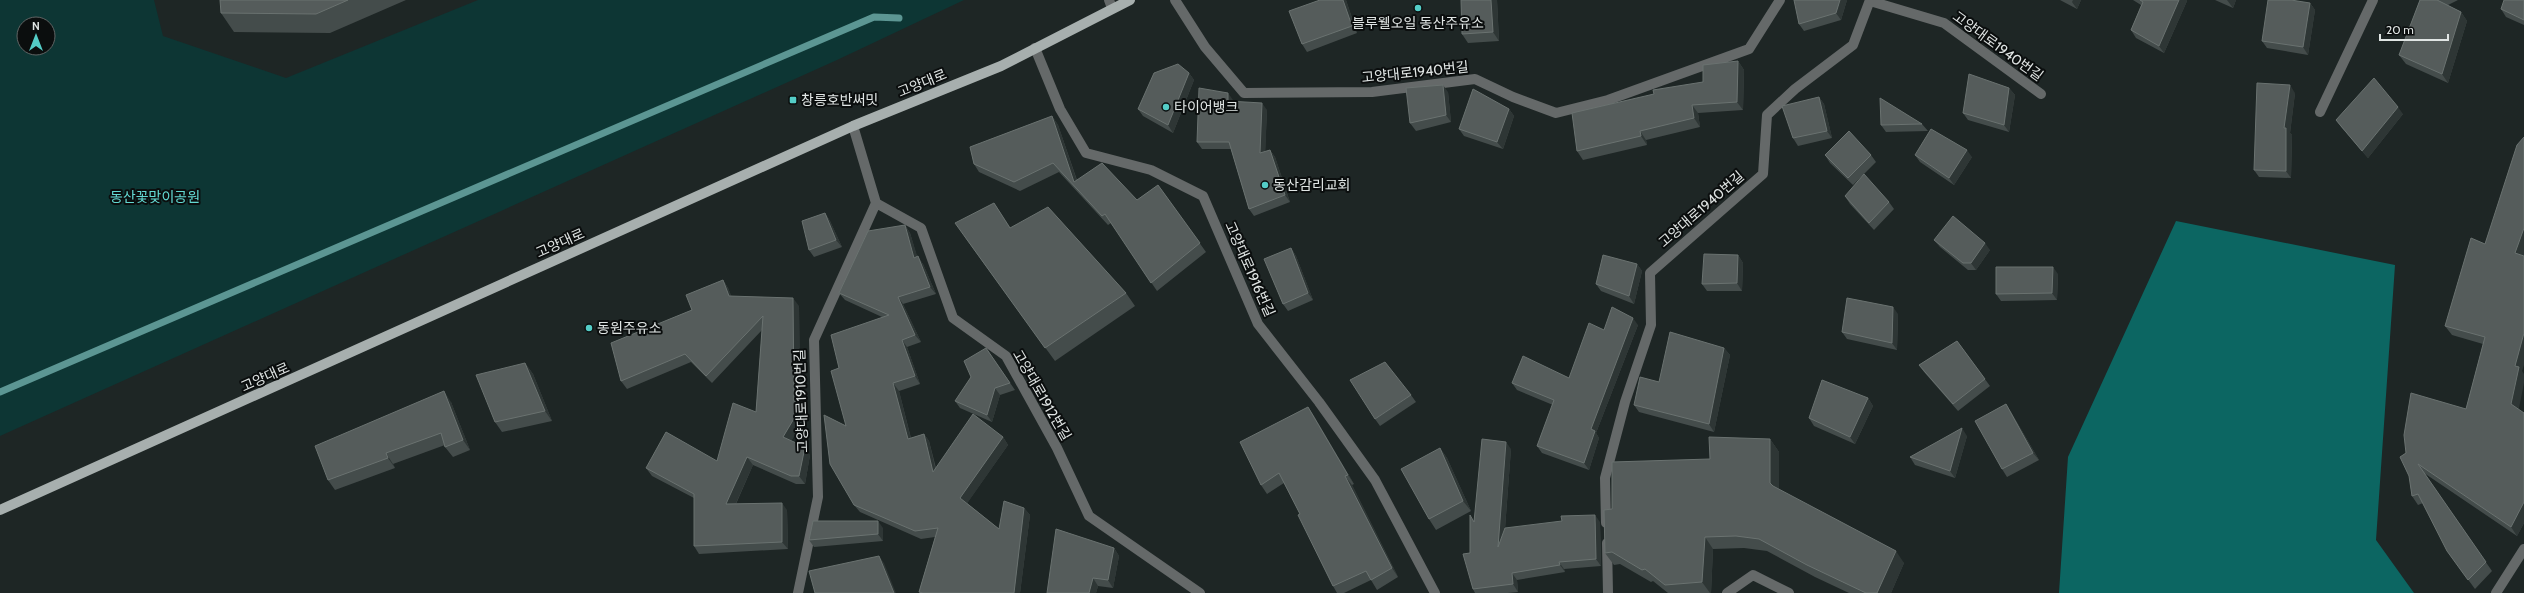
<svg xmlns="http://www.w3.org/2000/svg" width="2524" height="593" font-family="Cabin,'Noto Sans KR',sans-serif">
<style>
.green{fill:#0d3634;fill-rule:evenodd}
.forest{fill:#0c6662}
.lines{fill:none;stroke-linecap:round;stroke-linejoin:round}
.stream{stroke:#5c9693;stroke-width:7}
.minor{stroke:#656969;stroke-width:10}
.major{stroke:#a7afae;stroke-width:10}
.wall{fill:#444c4b}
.shaded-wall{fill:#2e3635}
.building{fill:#555c5b;stroke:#6a7270}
.poi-dot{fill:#54cdc7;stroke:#0b0e0e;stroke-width:1.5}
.labels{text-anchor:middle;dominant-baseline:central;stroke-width:4;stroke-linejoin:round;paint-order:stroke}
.poi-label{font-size:14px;fill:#e0e5e4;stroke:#0b0e0e;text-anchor:start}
.street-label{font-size:14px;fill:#e0e5e4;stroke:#0b0e0e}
.park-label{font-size:14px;fill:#63d8d2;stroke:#0b0e0e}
</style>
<rect width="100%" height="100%" fill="#1e2625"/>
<path class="green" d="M0,0h154l9,36 123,42 192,-78h486l-127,60 -837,376zM24,24h24v24h-24z"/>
<path class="forest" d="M2176,221l219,44 -19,275 38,53h-355l9,-136z"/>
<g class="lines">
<path class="stream" d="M0,392l874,-375 25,1"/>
<path class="minor" d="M1109,0l3,8
M1175,0l30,47 39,46 128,-1 103,-13 38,18 43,16 52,-13 141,-51 31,-49
M1870,1l74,22 97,71
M1035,48l25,61 26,44 65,17 52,26 55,128 61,78 56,78 60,113
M2320,112l53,-112
M876,203l45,25 32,90 53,38 51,92 32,68 111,77
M1606,523l-1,-45 20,-76 26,-77 -1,-52 113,-99 4,-59 28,-26 58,-44 17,-45
M1607,543l1,50
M798,593l20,-96 -4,-157 62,-137 -23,-77
M1727,593l26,-18 36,18
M2496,593l28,-44"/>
<path class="major" d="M0,510l853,-384 148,-60 129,-66"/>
</g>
<path class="wall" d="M220,0h186l-76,33 -96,-1 -13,-19z
M1346,0l11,33 -50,19 -5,-8z
M1497,0l2,41 -31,2 -6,-9z
M1847,0l-6,20 -37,11 -5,-7z
M2060,0h21l-4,9z
M2133,0h53l1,1 -23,52 -28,-15 -5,-8 10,-25z
M2215,0h21l-3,8z
M2420,0h38l-10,5 13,7 6,9 -19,62 -42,-19 -7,-9z
M2524,0v25l-18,-8 -5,-8z
M2310,3l5,7 -7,45 -41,-7 -5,-7z
M1738,61l6,9 -1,40 -45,3 2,14 -54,13 1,5 -64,15 -6,-9 126,-69z
M1189,73l5,7 -21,53 -30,-17 -5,-7z
M2009,88l6,7 -6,37 -41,-12 -5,-7z
M1448,92l3,30 -35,9 -6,-8z
M2295,93l-5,40 2,2 -1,43 -32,-1 -5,-7z
M1819,97l5,7 8,34 -34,8 -5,-8z
M1233,100v1l34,9 -2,42 5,-2 5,7 15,45 -36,14 -5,-7 -18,-60h-29l-5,-7z
M1509,109l5,7 -11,33 -39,-13 -5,-7z
M2403,114l-35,44 -27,-31 -5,-7z
M1052,116l6,9 19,55 60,20 21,-15 48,67 -49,39 -46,-68 -3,2 -49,-53 -39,19 -41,-19 -5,-8z
M1922,124l6,7 -42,1 -5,-7z
M2524,137v117l-1,2 -1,115 -4,38 6,4v110l-7,13 -93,-63 68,98 -17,18 -28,-38 -24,-48 -5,2 -6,-9 -6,-43 60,-44 17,-65 -31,-9 -7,-9 40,-82z
M1825,155h46l5,7 -23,23 -23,-22z
M1915,155l57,2 -18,28 -34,-23z
M1845,196l44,6 5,7 -20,21 -24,-26z
M994,203l16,25 116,65 9,13 -80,55 -91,-125z
M825,213l5,8 12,26 -28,10 -5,-7z
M905,225l5,8 7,24 6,7 13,30 -33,10 18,38 -14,5 13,37 -21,7 12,47 13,-4 5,7 7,27 67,-31 5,8 -41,58 32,26 25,-21 6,7 -10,78h-100l-1,-1 16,-55 -14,2 -61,-27 -6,-7 -8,-79 -7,-58 43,-51 -37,-17 -6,-7z
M1934,240l56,10 -14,20h-8l-28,-23z
M1291,248l5,8 17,44 -25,11 -5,-7z
M1738,255l5,8 -1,28h-35l-5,-7z
M1637,264l5,7 -8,33 -33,-13 -5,-7z
M2058,274l-1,26 -56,1 -5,-7z
M723,280l5,8 3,8 68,10 1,97 2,2 6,7 -17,29 19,14 -5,29h-9l-43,-19 -17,39 51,6 1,39 -89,5 -5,-8v-48l-42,-22 -6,-8 71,-7 39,-49 6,-82 -50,53 -21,-21 -64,27 -6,-8 71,-71z
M1898,314l-1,36 -50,-11 -5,-7z
M1638,325l-42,108 3,5 -10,32 -47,-17 -5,-7 16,-41 -36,-15 -5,-7 57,-5 35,-48z
M1957,341l33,45 -32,25 -34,-39 -5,-7z
M986,348l29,42 -15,5 -8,27 -32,-14 -5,-7 16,-24z
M1724,348l6,7 -16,77 -75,-20 -5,-7 25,-23z
M525,363l8,11 19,47 -50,11 -7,-10z
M1411,395l5,7 -36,24 -5,-7z
M1868,398l5,8 -18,38 -41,-18 -5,-8z
M451,402l19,48 -17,7 -8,-10v-2l-52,19 2,4 -60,22 -7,-10z
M2006,404l5,8 28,48 -32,17 -5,-8z
M1308,407l6,9 40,68 -2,1 46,92 -21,13 -6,-10 -27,13h-7l-4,-7 -33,-72 -16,-31 -17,11 -6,-9z
M1967,436l-12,42 -40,-13 -5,-8z
M1770,439l9,13v37l125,74 -13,30h-42l-34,-16 -48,-26 -23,-3 -31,1 -2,44h-43l-15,-12 -2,1 -31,-18 -6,1 -9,-12 7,-44 98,-50z
M1440,448l7,10 24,53 -35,19 -7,-11z
M1511,449l-6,80 95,-7 1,44 -37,3 1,3 -48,8 1,12 -10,1h-33l-2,-4 -3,-36 4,-33z
M883,528v13l-69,6 -5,-7z
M1114,548l5,8 -6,32 -15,-2 -2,7h-49z"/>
<path class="shaded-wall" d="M1343,0h3l11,33 -5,-7z
M1491,0h6l2,41 -6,-9z
M1840,0h7l-6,20 -5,-7z
M2073,0h8l-4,9 -5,-7z
M2179,0h7l1,1 -23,52 -5,-7z
M2227,0h9l-3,8z
M2310,3l5,7 -7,45 -5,-8z
M2461,12l6,9 -19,62 -6,-9z
M1738,61l6,9 -1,40 -6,-8z
M1189,73l5,7 -21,53 -5,-8z
M1443,85l5,7 3,30 -5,-7z
M2290,85l5,8 -5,40 2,2 -1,43 -5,-7 -2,-43z
M2009,88l6,7 -6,37 -5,-7z
M1228,93l5,7v9l-5,-8z
M1819,97l5,7 8,34 -5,-7z
M1262,103l5,7 -2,50 -5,-7z
M1692,105l6,8 2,14 -6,-9z
M2398,107l5,7 -35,44 -6,-7z
M1509,109l5,7 -11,33 -6,-7z
M1052,116l6,9 22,65 -6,-8z
M1640,131l6,9 1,5 -6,-9z
M1270,150l5,7 15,45 -5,-7z
M1967,150l5,7 -18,28 -5,-7z
M994,203l9,13 16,25 -9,-13z
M825,213l5,8 12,26 -6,-7z
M905,225l5,8 10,32 -6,-7z
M2524,228v26l-3,8 -6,-9z
M1985,243l5,7 -14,20 -5,-7z
M1291,248l5,8 17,44 -5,-7z
M1738,255l5,8 -1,28 -5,-8z
M918,256l5,8 13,30 -6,-7z
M1637,264l5,7 -8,33 -5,-8z
M2053,267l5,7 -1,26 -5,-7z
M723,280l5,8 7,16 -6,-8z
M898,297l5,7 18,38 -6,-7z
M793,298l6,8 1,103 -6,-8z
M1893,307l5,7 -1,36 -5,-7z
M1633,318l5,7 -42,108 3,5 -10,32 -5,-7 7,-34z
M2524,333v32l-2,6 2,3v9l-6,30 -7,-9 4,-38z
M902,340l5,7 13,37 -5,-8z
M1724,348l6,7 -16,77 -5,-8z
M525,363l8,11 19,47 -7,-10z
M893,383l6,8 14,56 -5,-8z
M995,388l5,7 -8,27 -5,-7z
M444,391l7,11 19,48 -7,-10z
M1868,398l5,8 -18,38 -5,-7z
M2006,404l5,8 28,48 -6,-7z
M802,405l6,7 -19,33 -6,-8z
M1308,407l6,9 40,68 -6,-9z
M1962,428l5,8 -12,42 -5,-7z
M924,434l5,7 9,39 -5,-8z
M1003,437l5,8 -42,60 -6,-7z
M1770,439l9,13v43l-9,-12z
M1506,442l5,7 -8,105 -5,-7z
M805,447l5,8 -5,29 -6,-8z
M1440,448l7,10 24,53 -8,-10z
M386,453l7,11 2,4 -7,-10z
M747,457l6,8 -21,47 -6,-8z
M1345,476l7,9 46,92 -6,-9z
M2524,502v21l-7,13 -6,-9z
M782,503l5,7 1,39 -6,-7z
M1024,508l6,7 -10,78h-6z
M1595,515l5,7 1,44 -5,-7z
M878,521l5,7v13l-5,-7z
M1705,537l8,12 -2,44h-1l-8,-11z
M1114,548l5,8 -6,32 -5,-8z
M1896,551l8,12 -13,30h-14z
M879,556l5,7 12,30h-2z
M1559,562l5,7 1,3 -5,-7z
M1512,573l5,7 1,12 -5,-8z
M1093,578l5,8 -2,7h-7z"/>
<path class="building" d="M220,0h128l-32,14 -95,-1z
M1320,0h23l9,26 -50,18 -13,-33z
M1461,0h30l2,32 -31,2z
M1794,0h46l-4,13 -37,11z
M2140,0h39l-20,46 -28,-16 12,-28z
M2268,0h23l19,3 -7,44 -41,-6z
M2420,0h17l24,12 -19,62 -43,-19z
M2504,0h20v20l-23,-11z
M1738,61l-1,41 -45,3 2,13 -54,13 1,5 -64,15 -5,-38 82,-19 -1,-4 50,-8v-17z
M1178,64l11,9 -21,52 -30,-16 16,-36z
M1969,74l40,14 -5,37 -41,-12z
M2374,78l24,29 -36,44 -26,-31z
M2257,83l33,2 -6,43h2v43l-32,-1z
M1443,85l3,30 -36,8 -4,-35z
M1199,88l29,5v8l34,2 -2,50 10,-3 15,45 -36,14 -20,-67h-32z
M1473,89l36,20 -12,33 -38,-13z
M1819,97l8,34 -34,7 -11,-32z
M1880,98l42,26 -41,1z
M1052,116l22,66 28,-19 35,37 21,-15 42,58 -49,40 -46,-69 -3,2 -49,-53 -39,19 -40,-18 -4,-17z
M1931,129l36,21 -18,28 -34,-23z
M1849,131l22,24 -23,23 -23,-23z
M2524,137v91l-9,25 9,3v77l-9,33 4,1 -8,37 13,9v89l-13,25 -93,-63 68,98 -18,18 -21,-29 -29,-57 -6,2 -3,-20 -9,-19 6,-4 -2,-18 7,-42 55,16 19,-72 -40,-11 26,-88 14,6 32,-99z
M1864,174l25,28 -20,21 -24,-27z
M994,203l16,25 38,-21 78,86 -81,55 -90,-125z
M825,213l11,27 -27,10 -7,-29z
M1953,216l32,27 -14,20h-8l-29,-23z
M905,225l9,33 4,-2 12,31 -32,10 17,38 -13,5 13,36 -22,7 15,56 16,-5 9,38 40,-58 30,23 -43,61 39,31 5,-28 20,7 -10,85h-91l-4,-1 19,-64 -23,3 -61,-26 -24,-41 -6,-49 22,11 -15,-55 8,-3 -8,-33 58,-20 -50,-22 29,-62z
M1291,248l17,45 -25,11 -19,-45z
M1704,254l34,1 -1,28 -35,1z
M1603,255l34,9 -8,32 -33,-12z
M1996,267h57l-1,26 -56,1z
M723,280l6,16 64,2 1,103 8,4 -19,32 22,10 -6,29h-8l-44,-19 -21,47 56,-1v39l-88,4v-52l-48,-26 20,-36 51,29 16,-58 23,9 7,-96 -57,60 -21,-22 -64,27 -10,-38 81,-33 -6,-15z
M1847,298l46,9 -1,36 -50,-11z
M1612,307l21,11 -42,111 4,2 -11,32 -47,-17 17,-46 -42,-17 11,-27 46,22 20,-55 15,7z
M1670,332l54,16 -15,76 -75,-19 6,-28 19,5z
M1957,341l28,38 -32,25 -34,-39z
M986,348l24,35 -15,5 -8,27 -32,-14 16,-24 -7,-16z
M1385,362l26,33 -36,24 -25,-39z
M525,363l20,48 -50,11 -19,-47z
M1822,380l46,18 -18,39 -41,-19z
M444,391l19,49 -18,7 -4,-14 -55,20 2,5 -60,22 -13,-34z
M2006,404l27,49 -31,16 -27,-48z
M1308,407l40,68 -3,1 47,92 -21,12 -5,-9 -33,15 -35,-71 2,-1 -21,-41 -18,12 -21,-43z
M1962,428l-12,43 -40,-14z
M1709,437l61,2v44l3,3 123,65 -19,42h-11l-59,-28 -48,-26 -23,-3 -31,1 -3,45 -37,3 -20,-16 -3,1 -30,-18 -7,1 -1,-43 8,-1v-47l98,-3z
M1482,439l24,3 -8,105 7,-19 57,-7 -1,-5 34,-1 1,44 -37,3 1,3 -48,8 1,11 -40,5 -10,-35 7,-1v-38l4,7z
M1440,448l23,53 -34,18 -28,-50z
M813,521h65v13l-69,6z
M1056,529l58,19 -6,32 -15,-2 -4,15h-42z
M879,556l15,37h-79l-6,-22z"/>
<g class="poi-dot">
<circle cx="1418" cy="8" r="4"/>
<rect x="789" y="96" width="8" height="8" rx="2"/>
<circle cx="1166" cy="107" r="4"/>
<circle cx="1265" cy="185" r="4"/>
<circle cx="589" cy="328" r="4"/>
</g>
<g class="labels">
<g class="poi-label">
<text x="1418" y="23" text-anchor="middle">블루웰오일 동산주유소</text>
<text x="801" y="100">창릉호반써밋</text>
<text x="1174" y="107">타이어뱅크</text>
<text x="1273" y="185">동산감리교회</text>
<text x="597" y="328">동원주유소</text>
</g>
<g class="street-label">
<text transform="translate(1998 46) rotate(36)">고양대로1940번길</text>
<text transform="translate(1415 72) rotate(-6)">고양대로1940번길</text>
<text transform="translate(922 83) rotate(-22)">고양대로</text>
<text transform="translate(1701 209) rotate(-41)">고양대로1940번길</text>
<text transform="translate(560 243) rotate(-24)">고양대로</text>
<text transform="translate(1250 269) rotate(66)">고양대로1916번길</text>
<text transform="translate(265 377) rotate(-24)">고양대로</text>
<text transform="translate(1042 395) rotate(60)">고양대로1912번길</text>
<text transform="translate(801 401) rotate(-92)">고양대로1910번길</text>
</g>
<g class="park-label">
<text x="155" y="197">동산꽃맞이공원</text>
</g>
</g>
<g transform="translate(36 36)"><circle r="19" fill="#0b0e0e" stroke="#606464"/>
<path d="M0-3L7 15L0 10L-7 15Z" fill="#54cdc7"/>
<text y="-6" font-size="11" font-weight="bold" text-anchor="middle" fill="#e0e5e4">N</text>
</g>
<path d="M2380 34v6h68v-6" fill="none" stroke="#e0e5e4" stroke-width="2"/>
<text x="2386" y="34" font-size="12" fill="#e0e5e4" stroke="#0b0e0e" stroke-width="3" paint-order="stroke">20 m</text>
</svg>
